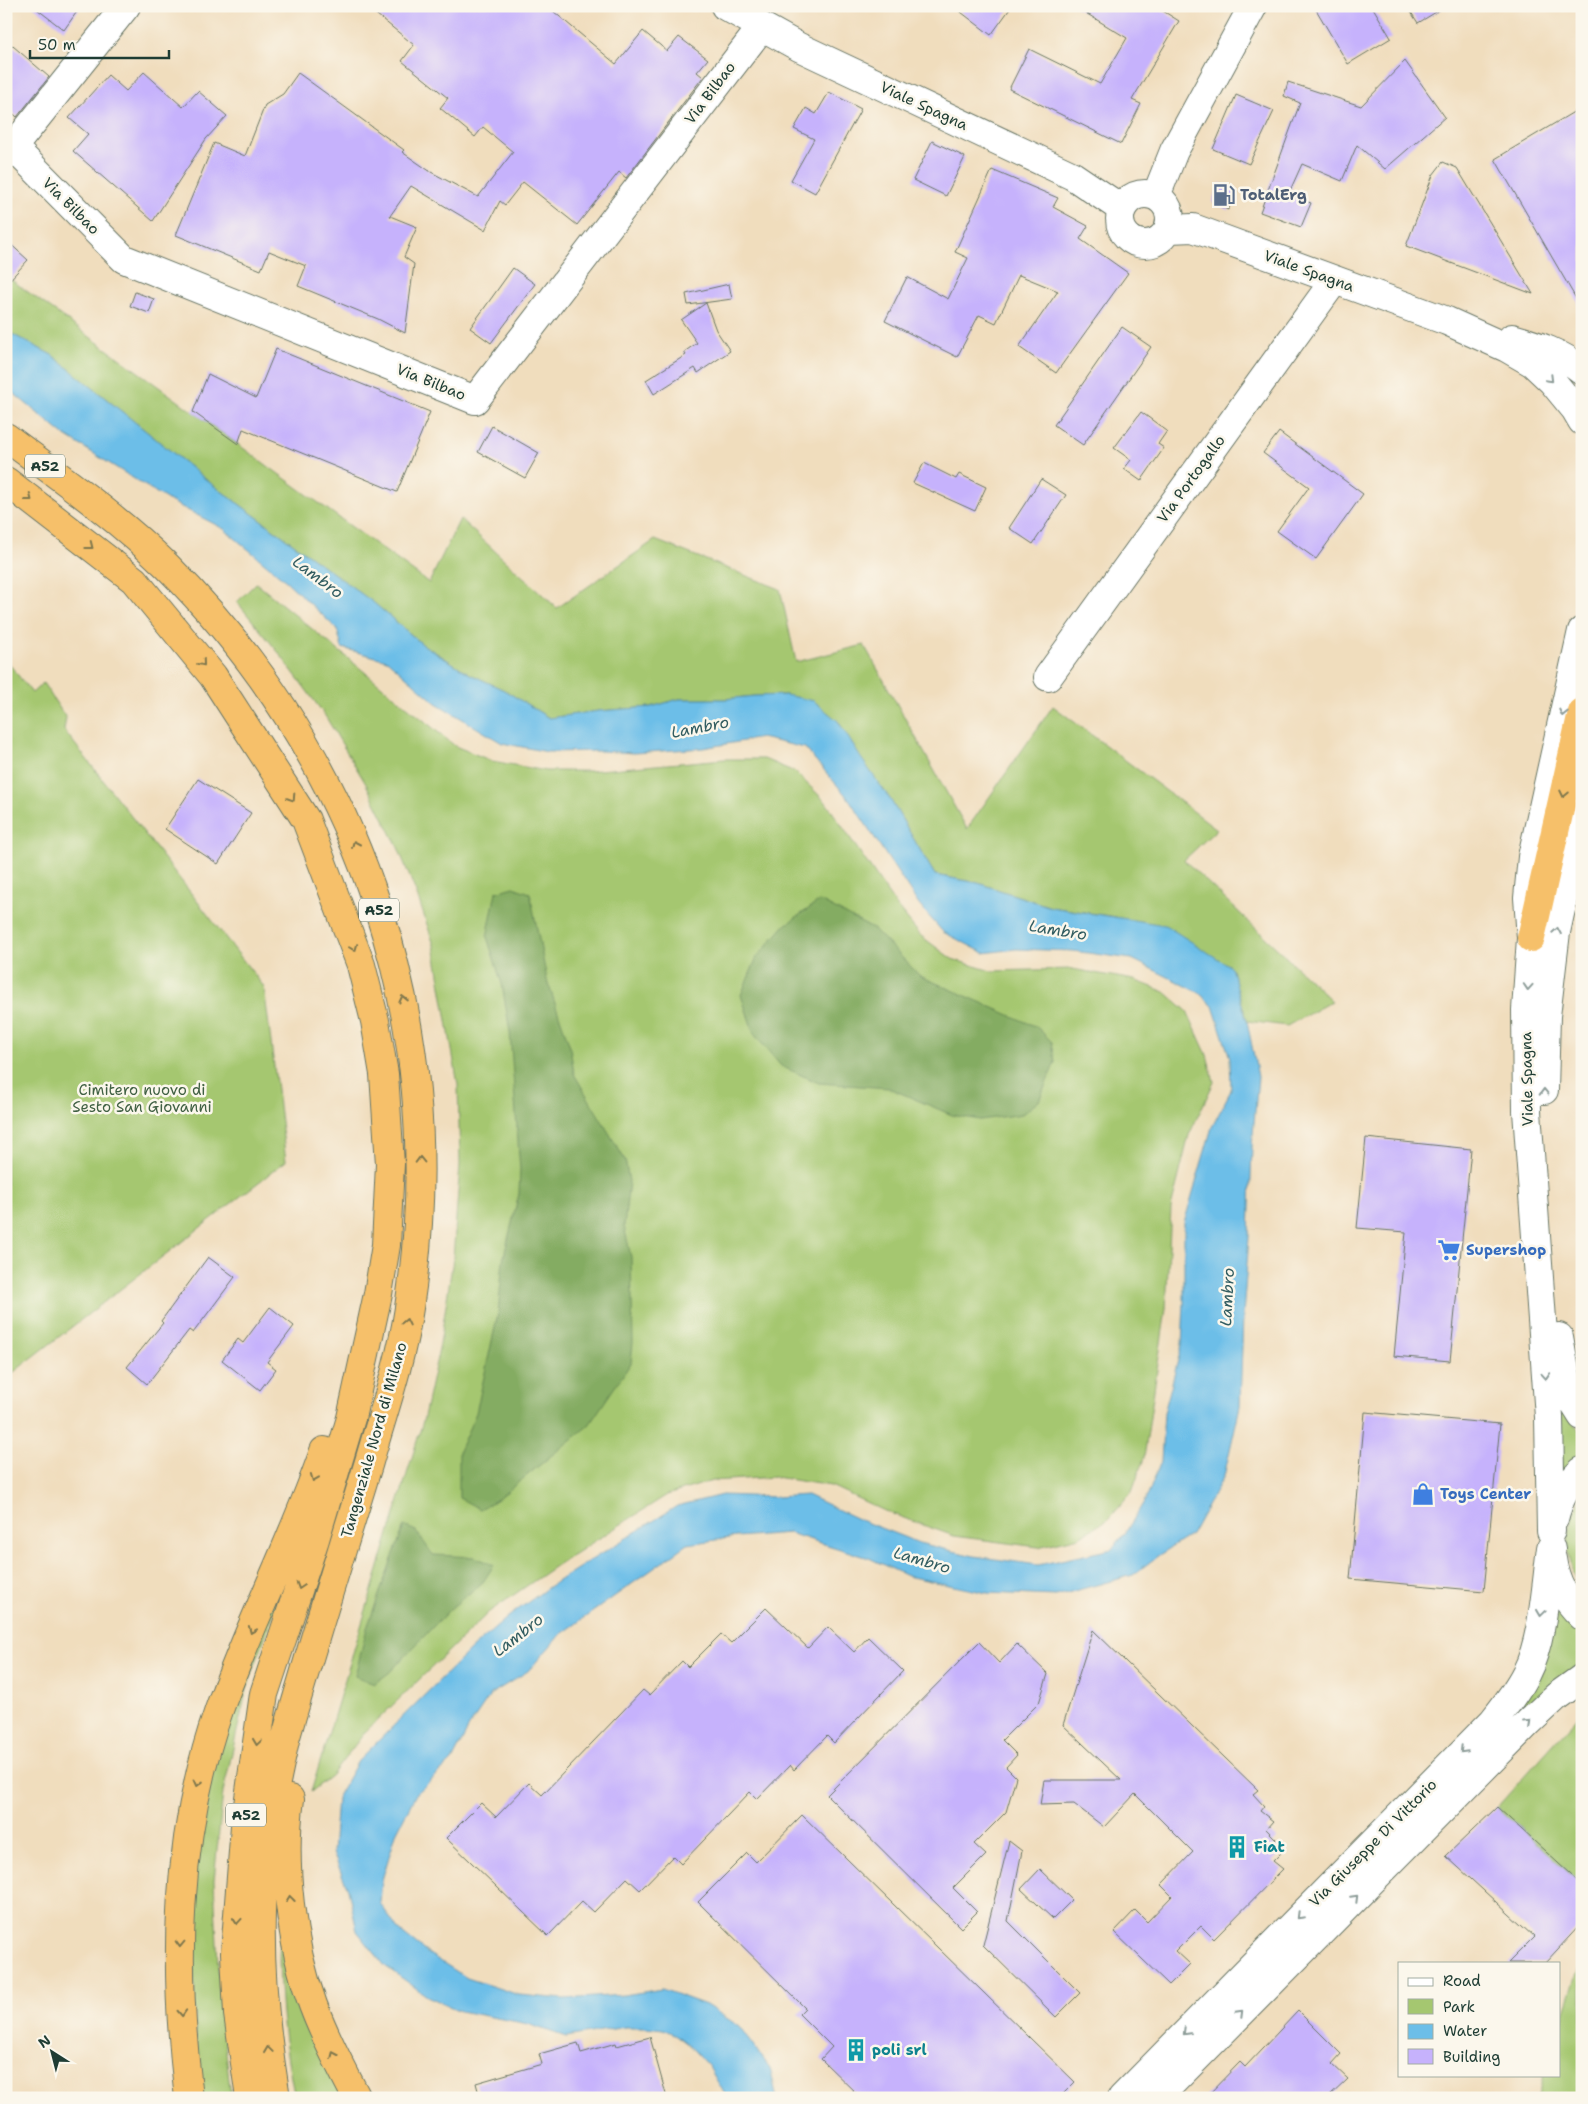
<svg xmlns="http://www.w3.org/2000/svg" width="1588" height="2104" font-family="'Shantell Sans',sans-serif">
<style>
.green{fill:#a5c770;stroke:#628252}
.forest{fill:#84ac62;stroke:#52744b}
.water{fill:#6cbee8;stroke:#467e8e}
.building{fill:#c6b2fc}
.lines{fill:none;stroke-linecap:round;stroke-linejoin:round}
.minor-casing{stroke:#687564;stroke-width:30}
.highway-casing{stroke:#687564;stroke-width:30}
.minor{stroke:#fff;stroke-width:28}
.highway{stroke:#f6c06b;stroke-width:28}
.oneway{stroke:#8f9e9a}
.oneway2{stroke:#80784d}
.labels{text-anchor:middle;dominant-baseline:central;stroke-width:5;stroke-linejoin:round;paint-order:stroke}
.shield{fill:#fbf7ec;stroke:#61756b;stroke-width:1}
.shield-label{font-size:14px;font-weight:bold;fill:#1f3d34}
.street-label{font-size:15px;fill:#1f3d34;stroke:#fbf7ec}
.service-label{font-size:15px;font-weight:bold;fill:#4e5e75;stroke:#fbf7ec;text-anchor:start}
.park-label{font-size:15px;fill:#406043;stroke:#fbf7ec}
.shop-label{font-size:15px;font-weight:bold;fill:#366cbe;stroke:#fbf7ec;text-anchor:start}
.culture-label{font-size:15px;font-weight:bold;fill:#0d838f;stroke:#fbf7ec;text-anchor:start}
.water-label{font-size:16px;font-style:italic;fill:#325d61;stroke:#fbf7ec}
</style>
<rect width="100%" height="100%" fill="#fbf7ec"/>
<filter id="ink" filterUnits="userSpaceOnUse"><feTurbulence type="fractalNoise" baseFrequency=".02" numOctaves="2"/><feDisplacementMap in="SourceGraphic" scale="10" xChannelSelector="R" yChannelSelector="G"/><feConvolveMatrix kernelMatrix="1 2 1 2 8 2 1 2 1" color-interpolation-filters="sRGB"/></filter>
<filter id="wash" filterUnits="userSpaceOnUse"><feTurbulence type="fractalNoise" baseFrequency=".0096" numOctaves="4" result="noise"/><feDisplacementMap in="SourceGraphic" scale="20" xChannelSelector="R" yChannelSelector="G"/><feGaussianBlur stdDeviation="1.12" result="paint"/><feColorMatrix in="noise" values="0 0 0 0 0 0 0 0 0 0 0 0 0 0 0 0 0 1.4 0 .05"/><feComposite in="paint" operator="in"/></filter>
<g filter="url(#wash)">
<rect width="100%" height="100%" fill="#f0ddbd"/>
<path class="green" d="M6,276l423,307 31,-64 97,89 98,-68 125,49 16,73 68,-17 103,184 86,-123 164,123 -33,31 148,141 -45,25 -40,-5 -16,-54 -115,-50 -65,-10 -73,-24 -43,-8 -45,-76 -30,-41 -22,-37 -52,-26 -32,1 -29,3h-46l-28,8 -53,4 -49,7 -45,-28 -34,-16 -48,-30 -48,-41 -165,-121 -157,-127 -46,-24z
M256,583l199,163 37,15 54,10h42l137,-12h39l31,13 30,29 72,106 24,29 31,23 39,12 81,-2 62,11 31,12 22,19 20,44 7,27 -25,53 -18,73 -5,101 -22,149 -12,34 -23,27 -30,18 -41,10 -84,-11 -67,-24 -56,-26 -56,-9 -63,4 -45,14 -110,70 -68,47 -124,120 -33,43 -21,17 112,-371 17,-77 13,-85 7,-95 -2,-79 -24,-140 -17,-50 -20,-50 -31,-61 -42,-70 -45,-61 -42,-51z
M6,660l26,33 11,-10 23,35 -2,12 200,257 22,174 -280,217z
M1558,1387l9,29 15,17v29l-24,25z
M1582,1498v93c-20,-29 -17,-64 0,-93z
M1558,1596l24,32v36l-5,2 -432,432h-8l369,-376z
M279,1598l-32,90 -24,104 -9,88 5,107 12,111h-33l-7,-212 12,-82 28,-94 38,-100z
M1582,1712v173l-85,-78z
M280,1933l5,3 63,162h-53c-11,-51 -18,-113 -15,-165z
M1582,1960v138h-45l7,-23h15v-46z"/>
<path class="forest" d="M513,887l17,6 17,87 23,67 4,27 51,86 4,21 -5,45 7,31 2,85 -2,21 -42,62 -91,74 -18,10 -21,-11v-47l17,-38 22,-99 5,-54 16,-66 1,-25 -10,-137 -8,-48 -15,-47 9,-45z
M820,901l55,29 45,46 117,51 15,15 3,20 -16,39 -17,13 -42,6 -28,-5 -63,-27 -70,-5 -38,-17 -27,-32 -13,-39 16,-38 28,-32z
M404,1526l12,5 17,24 42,2 19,8 -11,17 -33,27 -60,63 -16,12 -19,-8 12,-48z"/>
<path class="water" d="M6,331l46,24 157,127 165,121 48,41 48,30 34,16 45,28 49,-7 53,-4 28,-8h46l29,-3 32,-1 28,6 24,20 23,37 29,41 45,76 43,8 73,24 114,18 66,42 16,54 11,56 -6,69 -3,91 -6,78 -3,91 -16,70 -33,59 -32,20 -26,20 -77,21 -69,-3 -80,-17 -38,-18 -80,-25 -53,4 -48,7 -128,91 -32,36 -37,23 -21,31 -18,36 -36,33 -20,39 -14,47 -2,23 18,27 28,22 41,26 52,17 45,4 60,-4 38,-6 44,16 33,21 31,42 7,30h-50l-18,-31 -20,-22 -13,-10 -13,-6 -17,-2h-21l-59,10 -38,-13 -68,-13 -33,-15 -42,-30 -28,-35 -9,-42 -15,-36 4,-55 21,-37 111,-110 39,-34 42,-31 127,-80 45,-11 54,2 31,-2 53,25 59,23 55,13 64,9 74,-16 14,-17 22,-37 13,-34 3,-48 18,-68 2,-42v-80l28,-96 19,-37 -1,-32 -17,-52 -15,-14 -66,-33 -59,-8 -57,-2 -32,4 -41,-21 -24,-27 -70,-106 -44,-51 -44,-10 -58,10 -69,5 -33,-2 -53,1 -46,-9 -66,-40 -49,-43 -45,-12 -5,-19 -51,-48 -62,-52 -56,-29 -104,-65 -58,-48z"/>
<g id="blocks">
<path class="building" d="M33,6h48l-17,24z
M366,6h181l69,58 27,-33 24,20 12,-14 29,22 -11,13 6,5 -77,101 -7,-6 -42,53 -54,-43 -18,23 -5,-4 -15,29 -74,-44 -21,30 27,11 -13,30 10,7 -9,69 -27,-14 -80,-33 8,-20 -37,-15 -8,19 -85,-35 38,-92 31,13 20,-51 18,-11 15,-21 106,77 -2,2 29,20 47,25 35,-45 -30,-25 -8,10 -35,-29 8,-10 -46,-37 12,-16z
M953,6h59l-21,29z
M1074,6h81l24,15 -47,79 9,4 -20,40 -112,-55 20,-40 71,35 27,-46z
M1314,6h58l19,32 -43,26z
M1407,6h39l-28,17z
M6,40l43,37 -32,40 -11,-10z
M1405,61l40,56 -60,52 -28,-24 -15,36 -40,-17 -14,31 23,8 -10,24 -41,-15 40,-109 -16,-7 4,-14 73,24z
M144,72l39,35 15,-16 29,25 -21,23 -53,82 -80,-70 15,-17 -19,-16 39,-43 18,16z
M829,92l32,17 -46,84 -24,-13 23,-41 -20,-10 12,-21 10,6z
M1236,95l38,16 -25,53 -36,-15z
M1582,107v202l-87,-150z
M932,141l33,16 -19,39 -33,-16z
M1443,162l14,6 76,126 -127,-48 27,-71z
M992,170l66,28 -5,9 35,19 -8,13 48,34 -72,100 -37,-26 39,-56 -39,-16 -23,48 -17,-8 -22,42 -72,-36 22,-44 41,22 20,-41 -13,-6z
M1220,183l17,8 -9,19 -16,-8z
M6,240l22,20 -22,24z
M513,268l22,16 -44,59 -21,-15z
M729,284l3,15 -44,6 -2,-11z
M135,292l19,7 -5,14 -19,-7z
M706,303l10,27 14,21 -32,22 -3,-5 -41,26 -8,-14 40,-25 -2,-3 13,-9 -16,-23z
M1122,327l29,20 -68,98 -29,-20z
M276,349l154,63 -33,80 -154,-63 -5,15 -45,-32 15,-38 48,24z
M1141,412l26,19 -9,13 6,4 -23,33 -17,-12 7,-9 -17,-12z
M492,426l47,27 -14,25 -47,-26z
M1279,432l84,62 -47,65 -39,-28 32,-44 -46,-34z
M924,463l32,16 3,-5 27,13 -11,24 -62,-28z
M1041,479l25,16 -33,49 -24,-16z
M198,779l53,34 -33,51 -53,-35z
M1366,1138l105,11 -21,212 -56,-5 12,-124 -49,-4z
M208,1257l27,20 -42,56 -4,-3 -42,54 -20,-17 36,-44 -2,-2z
M270,1307l24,19 -27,36 9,7 -16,21 -38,-30 16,-21 5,4z
M1365,1412l135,12 -16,167 -134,-12z
M766,1608l42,40 20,-21 26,25 14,-15 35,34 -69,72 -7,-7 -33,34 -4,-5 -33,34 -7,-7 -69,72 -8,-8 -33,34 -13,-12 -33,34 -12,-11 -34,35 -102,-98 35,-35 15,14 33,-34 13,12 101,-105 6,5 33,-34 6,6 33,-33 10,9z
M1093,1630l165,160 -5,4 11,12 -4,5 13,10 -7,8 10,10 -4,4 10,9 -9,9 10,8 -69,70 -13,-13 -25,25 14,13 -21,21 -55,-53 21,-22 12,12 25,-26 -11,-11 32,-33 -58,-58 -31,33 -30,-23 -34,1 4,-25h77l-58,-55z
M979,1642l20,21 18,-19 31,30 -9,29 -37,37 15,15 -11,12 10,10 -10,35 -32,32 12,11 -33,33 24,24 -16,16 -134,-133z
M1497,1807l85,78v38l-37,40h-37l26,-26 -88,-81z
M802,1815l273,267 -16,16h-198l-40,-39 11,-12 -33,-33 6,-6 -107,-106 49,-49 9,9z
M1009,1841l13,10 -14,70 72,72 -24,24 -73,-72z
M1040,1869l32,31 -19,19 -32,-30z
M1298,2011l43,43 -9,10 16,15 -20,19h-123l35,-36 5,5z
M650,2037l17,61h-187l-4,-15 66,-19 -3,-10 39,-11 3,10 35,-10 1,3z"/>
</g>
</g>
<g filter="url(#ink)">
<use href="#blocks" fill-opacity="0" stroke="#687564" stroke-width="1"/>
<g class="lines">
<defs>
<path id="minor" d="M126,6l-113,141 111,112 351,141 286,-372
M725,6l74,41 274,129 49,33
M1120 219a25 25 0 1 1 50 0a25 25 0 1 1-50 0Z
M1156,196l18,-45 79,-145
M1169,229l24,-1 254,93 60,27 26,15 19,18 23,28 7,12
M1512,338c25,7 49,15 70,32
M1048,677l286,-396
M1544,1090l2,-74 10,-84 26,-120
M1559,1337l11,60 12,19
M1554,1519c4,-18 14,-36 28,-48
M1551,1531l-2,-114 -22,-306 -1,-101 5,-72 -3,-40 4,-41 50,-226
M1552,1559c3,22 14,42 30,57
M1122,2098l371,-377c12,-15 24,-30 33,-48 17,-32 20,-89 25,-125
M1157,2098l372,-376 28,-26 25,-18"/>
<path id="highway" d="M6,437c55,41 112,81 161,129 198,198 284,466 242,742 -8,54 -26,105 -41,157 -28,92 -57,183 -83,275 -9,41 -18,82 -21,124 -8,78 -1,156 12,234
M6,481l128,99 79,96 93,144 55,145 14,56 9,53 6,90 -4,81 -8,49 -27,124 -36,121 -51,155 -19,132 -10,127 3,61 12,84
M1531,938l51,-226
M290,1799c-9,64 1,146 23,206 12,32 28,63 44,93
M189,2098c-16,-130 -14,-263 30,-388 31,-88 75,-171 105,-259"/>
</defs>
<use href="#minor" class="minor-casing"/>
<use href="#highway" class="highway-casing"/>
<use href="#minor" class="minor"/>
<use href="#highway" class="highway"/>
</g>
<defs><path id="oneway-chevron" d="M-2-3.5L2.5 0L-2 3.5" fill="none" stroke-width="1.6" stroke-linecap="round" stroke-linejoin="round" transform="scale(1.25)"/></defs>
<g class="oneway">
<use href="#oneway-chevron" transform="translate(1550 379) rotate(45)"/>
<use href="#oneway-chevron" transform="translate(1563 713) rotate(103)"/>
<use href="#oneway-chevron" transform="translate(1557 931) rotate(-80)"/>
<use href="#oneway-chevron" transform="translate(1528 987) rotate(94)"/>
<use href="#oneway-chevron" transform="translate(1544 1092) rotate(-91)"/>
<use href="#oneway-chevron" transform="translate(1546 1376) rotate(86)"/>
<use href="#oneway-chevron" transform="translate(1541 1613) rotate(98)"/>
<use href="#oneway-chevron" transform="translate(1528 1723) rotate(-44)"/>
<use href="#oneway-chevron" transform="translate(1463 1750) rotate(135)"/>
<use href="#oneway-chevron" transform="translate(1355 1898) rotate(-45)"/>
<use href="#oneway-chevron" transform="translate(1300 1916) rotate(135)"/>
<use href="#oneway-chevron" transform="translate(1240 2013) rotate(-45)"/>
<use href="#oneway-chevron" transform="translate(1186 2032) rotate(135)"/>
</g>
<g class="oneway2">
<use href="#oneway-chevron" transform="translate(29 498) rotate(38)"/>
<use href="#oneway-chevron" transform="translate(90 546) rotate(38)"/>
<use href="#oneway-chevron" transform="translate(202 663) rotate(50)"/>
<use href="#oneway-chevron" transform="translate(1564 794) rotate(102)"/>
<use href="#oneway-chevron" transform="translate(292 798) rotate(57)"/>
<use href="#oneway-chevron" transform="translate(355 844) rotate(-114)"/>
<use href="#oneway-chevron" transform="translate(354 948) rotate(69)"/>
<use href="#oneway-chevron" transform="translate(403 999) rotate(-104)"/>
<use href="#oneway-chevron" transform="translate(420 1160) rotate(-91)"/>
<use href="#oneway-chevron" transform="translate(406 1322) rotate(-78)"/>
<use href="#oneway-chevron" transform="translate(314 1478) rotate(112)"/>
<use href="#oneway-chevron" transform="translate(300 1586) rotate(108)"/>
<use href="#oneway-chevron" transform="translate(252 1630) rotate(112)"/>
<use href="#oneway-chevron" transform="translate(257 1742) rotate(98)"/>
<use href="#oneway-chevron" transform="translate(198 1783) rotate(104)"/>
<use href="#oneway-chevron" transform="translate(290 1899) rotate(-97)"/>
<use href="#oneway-chevron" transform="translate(237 1921) rotate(95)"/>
<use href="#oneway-chevron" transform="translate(180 1944) rotate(92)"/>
<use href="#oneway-chevron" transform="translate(182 2013) rotate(87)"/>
<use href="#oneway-chevron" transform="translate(268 2050) rotate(-98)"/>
<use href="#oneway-chevron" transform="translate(334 2055) rotate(-114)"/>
</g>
</g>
<defs>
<symbol id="fuel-bare" viewBox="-9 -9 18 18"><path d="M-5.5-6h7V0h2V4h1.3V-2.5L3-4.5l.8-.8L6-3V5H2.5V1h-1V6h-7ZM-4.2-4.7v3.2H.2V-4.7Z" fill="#5c6f8a" stroke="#fbf7ec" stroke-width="2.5" paint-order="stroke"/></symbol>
<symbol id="supermarket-bare" viewBox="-9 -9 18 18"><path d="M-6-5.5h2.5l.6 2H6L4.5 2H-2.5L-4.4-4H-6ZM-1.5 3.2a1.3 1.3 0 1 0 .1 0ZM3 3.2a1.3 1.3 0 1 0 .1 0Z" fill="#3f7fe0" stroke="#fbf7ec" stroke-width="2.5" paint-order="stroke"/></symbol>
<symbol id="shop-bare" viewBox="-9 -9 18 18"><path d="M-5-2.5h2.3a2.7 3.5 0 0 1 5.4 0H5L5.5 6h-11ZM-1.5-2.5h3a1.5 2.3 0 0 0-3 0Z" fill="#3f7fe0" stroke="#fbf7ec" stroke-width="2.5" paint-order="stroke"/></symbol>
<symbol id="building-bare" viewBox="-9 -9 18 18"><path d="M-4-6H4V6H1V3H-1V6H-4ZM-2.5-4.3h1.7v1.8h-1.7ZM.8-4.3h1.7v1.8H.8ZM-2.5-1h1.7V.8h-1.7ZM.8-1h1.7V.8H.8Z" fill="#0f9aa8" stroke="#fbf7ec" stroke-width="2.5" paint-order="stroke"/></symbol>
</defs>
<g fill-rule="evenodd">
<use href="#fuel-bare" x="1208" y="179" width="32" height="32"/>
<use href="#supermarket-bare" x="1433" y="1234" width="32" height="32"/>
<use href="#shop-bare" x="1407" y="1478" width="32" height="32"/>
<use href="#building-bare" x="1221" y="1831" width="32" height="32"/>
<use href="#building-bare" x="840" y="2034" width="32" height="32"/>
</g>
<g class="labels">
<g class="shield">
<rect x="25" y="454.5" width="40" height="23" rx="4"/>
<rect x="359" y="898.5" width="40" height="23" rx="4"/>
<rect x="226" y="1803.5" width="40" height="23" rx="4"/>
</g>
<g class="shield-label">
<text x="45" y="466">A52</text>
<text x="379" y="910">A52</text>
<text x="246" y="1815">A52</text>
</g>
<g class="street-label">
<text transform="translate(710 93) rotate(-53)">Via Bilbao</text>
<text transform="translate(924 106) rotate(25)">Viale Spagna</text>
<text transform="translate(71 206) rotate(45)">Via Bilbao</text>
<text transform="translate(1309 271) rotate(20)">Viale Spagna</text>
<text transform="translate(431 382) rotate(22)">Via Bilbao</text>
<text transform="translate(1191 479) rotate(-54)">Via Portogallo</text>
<text transform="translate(1527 1079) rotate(-91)">Viale Spagna</text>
<text transform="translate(374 1440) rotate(-74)">Tangenziale Nord di Milano</text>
<text transform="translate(1373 1843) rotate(-45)">Via Giuseppe Di Vittorio</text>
</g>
<g class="service-label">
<text x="1240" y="195">TotalErg</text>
</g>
<g class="park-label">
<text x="142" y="1090">Cimitero nuovo di<tspan x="142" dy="17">Sesto San Giovanni</tspan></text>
</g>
<g class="shop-label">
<text x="1466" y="1250">Supershop</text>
<text x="1440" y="1494">Toys Center</text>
</g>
<g class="culture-label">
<text x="1254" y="1847">Fiat</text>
<text x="872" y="2050">poli srl</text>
</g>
<g class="water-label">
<text transform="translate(318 577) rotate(37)">Lambro</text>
<text transform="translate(700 727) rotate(-11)">Lambro</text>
<text transform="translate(1058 930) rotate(9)">Lambro</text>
<text transform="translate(1227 1297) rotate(-87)">Lambro</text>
<text transform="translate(922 1560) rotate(16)">Lambro</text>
<text transform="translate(518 1635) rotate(-38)">Lambro</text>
</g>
</g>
<rect width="1588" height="2104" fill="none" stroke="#fbf7ec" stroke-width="25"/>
<rect x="1398" y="1962" width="162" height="115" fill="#fbf7ec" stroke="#a3ada2"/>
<rect x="1408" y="1978" width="25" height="8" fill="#ffffff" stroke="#a3ada2"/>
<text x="1443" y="1986" font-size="15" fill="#1f3d34">Road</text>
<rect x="1408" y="1999" width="25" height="15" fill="#a5c770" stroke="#a3ada2"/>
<text x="1443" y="2012" font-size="15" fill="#1f3d34">Park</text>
<rect x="1408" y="2024" width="25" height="15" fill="#6cbee8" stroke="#a3ada2"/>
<text x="1443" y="2036" font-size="15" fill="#1f3d34">Water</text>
<rect x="1408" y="2049" width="25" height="15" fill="#c6b2fc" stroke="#a3ada2"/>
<text x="1443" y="2062" font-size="15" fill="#1f3d34">Building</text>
<g transform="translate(52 2052) rotate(324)" stroke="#fbf7ec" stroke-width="4" paint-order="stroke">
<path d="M0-4L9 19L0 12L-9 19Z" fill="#1f3d34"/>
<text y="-8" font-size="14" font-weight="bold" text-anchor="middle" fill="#1f3d34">N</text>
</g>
<path d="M30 50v8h139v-8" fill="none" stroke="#1f3d34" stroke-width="2.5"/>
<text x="38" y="50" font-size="15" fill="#1f3d34" stroke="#fbf7ec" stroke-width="4" paint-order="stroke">50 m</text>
</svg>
